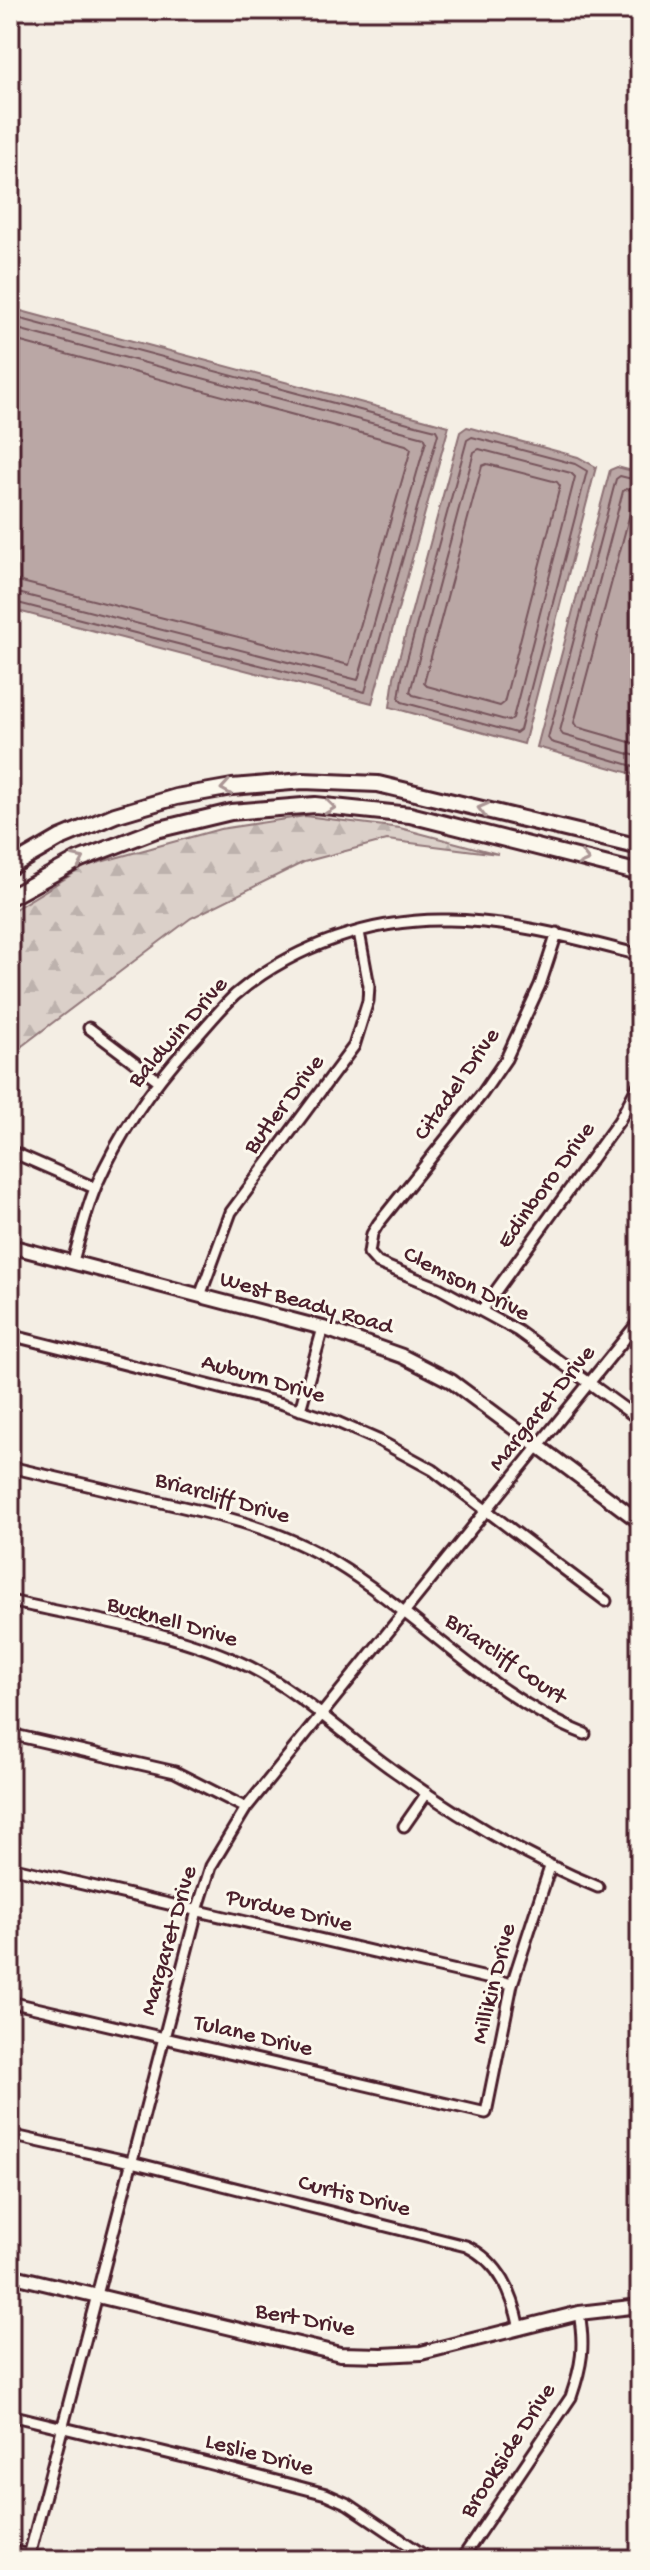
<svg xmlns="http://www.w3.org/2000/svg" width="650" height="2570" font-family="'Gochi Hand',sans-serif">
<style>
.forest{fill:url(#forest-firs);stroke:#92787a;stroke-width:2}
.water{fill:#baa7a5;stroke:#8d7174;stroke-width:2}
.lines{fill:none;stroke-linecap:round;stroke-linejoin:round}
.shore{stroke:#77555c;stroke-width:2}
.minor-casing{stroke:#4a1f2b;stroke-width:15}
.tertiary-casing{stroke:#4a1f2b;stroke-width:18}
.secondary-casing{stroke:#4a1f2b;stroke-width:20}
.minor{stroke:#fbf7ec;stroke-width:9}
.tertiary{stroke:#fbf7ec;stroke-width:12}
.secondary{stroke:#fbf7ec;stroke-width:14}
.oneway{stroke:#ab9695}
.labels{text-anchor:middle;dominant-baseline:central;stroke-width:6;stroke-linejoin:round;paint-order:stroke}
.street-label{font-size:24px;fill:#4a1f2b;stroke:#fbf7ec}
</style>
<defs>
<pattern id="forest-firs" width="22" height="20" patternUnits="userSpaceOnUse" patternTransform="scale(2)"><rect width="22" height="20" fill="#dbd0c9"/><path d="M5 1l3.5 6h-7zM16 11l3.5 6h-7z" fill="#bdb2ad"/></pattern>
</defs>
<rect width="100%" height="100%" fill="#f4eee4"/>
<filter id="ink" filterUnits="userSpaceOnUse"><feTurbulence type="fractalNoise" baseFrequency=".0125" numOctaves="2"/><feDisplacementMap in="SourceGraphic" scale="16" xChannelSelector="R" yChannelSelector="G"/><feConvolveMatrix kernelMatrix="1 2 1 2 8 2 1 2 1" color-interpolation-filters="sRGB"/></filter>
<g filter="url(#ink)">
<path class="forest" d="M305,816l95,12 98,26 -111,-14 -83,22 -113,56 -181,137v-143l76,-46 134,-37z"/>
<path class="water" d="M10,308l439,118 -77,277 -362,-94z
M467,427l111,30 18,10 -72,277 -134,-37 4,-30 66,-245z
M617,467l23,6v303l-103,-29 73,-277z"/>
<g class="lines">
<path class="shore" d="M10,316l402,108 24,6 2,4 -73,258 -355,-91
M10,327l399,106 15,4 2,4 -68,239 -348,-89
M10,339l396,106 5,4 -62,216 -339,-86
M472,437l103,27 12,7 -67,259 -4,3 -114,-31 -3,-3 3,-21 65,-238z
M479,449l92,24 4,4 -62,241 -4,3 -96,-26 -3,-3 64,-240z
M487,464l70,18 3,4 -56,217 -4,3 -73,-20 -3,-3 58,-217z
M640,481l-20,-5 -4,3 -68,259 3,4 89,26
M640,491l-13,-2 -4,2 -63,240 3,4 77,22
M640,503l-8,3 -58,217 3,4 63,18"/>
<defs>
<path id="minor" d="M557,933l-17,52 -34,74 -24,35 -104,130 -6,10 -3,19 9,10 61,25 79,43 122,89
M89,1028l70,53
M10,1151l85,37
M73,1261c7,-24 13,-51 23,-75 23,-52 56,-100 94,-142 15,-16 29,-34 45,-49 57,-49 139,-77 214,-75 65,1 128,19 191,35
M200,1296l31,-84 123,-166 14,-45 1,-15 -10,-54
M482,1310l137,-189 21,-39
M10,1335l273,69 54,18 41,18 55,30 173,131
M300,1410l23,-82
M10,1467c47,11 95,22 142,33 64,14 127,28 183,63 86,52 155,134 250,171
M10,1601c79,18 166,30 240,66 53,27 95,69 143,103 64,46 132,87 205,117
M10,1734l165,38 71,36
M404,1826l23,-33
M10,1867l502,117
M10,2002l476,111 26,-129 38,-117
M10,2135l121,27 335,84c34,16 47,48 54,83
M10,2415l182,44 134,35 22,10 83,56
M10,2550l38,10
M28,2560l169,-649 14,-45 35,-58 394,-488
M461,2560l110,-163c11,-32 14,-51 8,-84"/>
<path id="tertiary" d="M10,1246l313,82 79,28 49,25 189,141
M10,2275l330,79 42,1 39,-2 158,-40 61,-7"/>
<path id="secondary" d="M10,867l50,-29 55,-23 61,-18 56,-10 71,-6 75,3 262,63
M10,897l68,-37 78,-30 75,-18 84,-7 95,10 230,58"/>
</defs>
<use href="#minor" class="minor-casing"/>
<use href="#tertiary" class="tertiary-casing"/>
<use href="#secondary" class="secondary-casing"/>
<use href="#minor" class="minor"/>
<use href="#tertiary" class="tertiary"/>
<use href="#secondary" class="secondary"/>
</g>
<defs><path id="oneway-chevron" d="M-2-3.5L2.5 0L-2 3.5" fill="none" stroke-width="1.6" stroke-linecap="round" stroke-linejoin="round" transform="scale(2)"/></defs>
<g class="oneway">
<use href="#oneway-chevron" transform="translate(226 788) rotate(171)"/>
<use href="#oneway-chevron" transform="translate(330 807) rotate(6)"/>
<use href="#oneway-chevron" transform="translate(483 809) rotate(-166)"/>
<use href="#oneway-chevron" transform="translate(584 859) rotate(14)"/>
<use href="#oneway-chevron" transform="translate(79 860) rotate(-25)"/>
</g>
</g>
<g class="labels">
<g class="street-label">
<text transform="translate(179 1033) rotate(-49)">Baldwin Drive</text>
<text transform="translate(458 1085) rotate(-55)">Citadel Drive</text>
<text transform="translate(285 1105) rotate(-53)">Butler Drive</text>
<text transform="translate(547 1186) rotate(-54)">Edinboro Drive</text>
<text transform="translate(466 1285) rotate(27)">Clemson Drive</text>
<text transform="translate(306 1304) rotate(16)">West Beady Road</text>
<text transform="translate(263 1380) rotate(16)">Auburn Drive</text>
<text transform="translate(543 1409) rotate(-51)">Margaret Drive</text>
<text transform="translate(222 1499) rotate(16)">Briarcliff Drive</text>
<text transform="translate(172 1623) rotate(16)">Bucknell Drive</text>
<text transform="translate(505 1660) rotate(35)">Briarcliff Court</text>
<text transform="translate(289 1912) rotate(13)">Purdue Drive</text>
<text transform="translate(170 1941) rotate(-74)">Margaret Drive</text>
<text transform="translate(495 1984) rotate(-76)">Millikin Drive</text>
<text transform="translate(253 2037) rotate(13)">Tulane Drive</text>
<text transform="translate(354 2197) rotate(14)">Curtis Drive</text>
<text transform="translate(305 2321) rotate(11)">Bert Drive</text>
<text transform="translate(509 2451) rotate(-57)">Brookside Drive</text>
<text transform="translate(259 2456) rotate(15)">Leslie Drive</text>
</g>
</g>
<rect width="650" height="2570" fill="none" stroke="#fbf7ec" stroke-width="40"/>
<rect x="20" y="20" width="610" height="2530" fill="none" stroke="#4a1f2b" stroke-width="3" filter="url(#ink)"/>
</svg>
